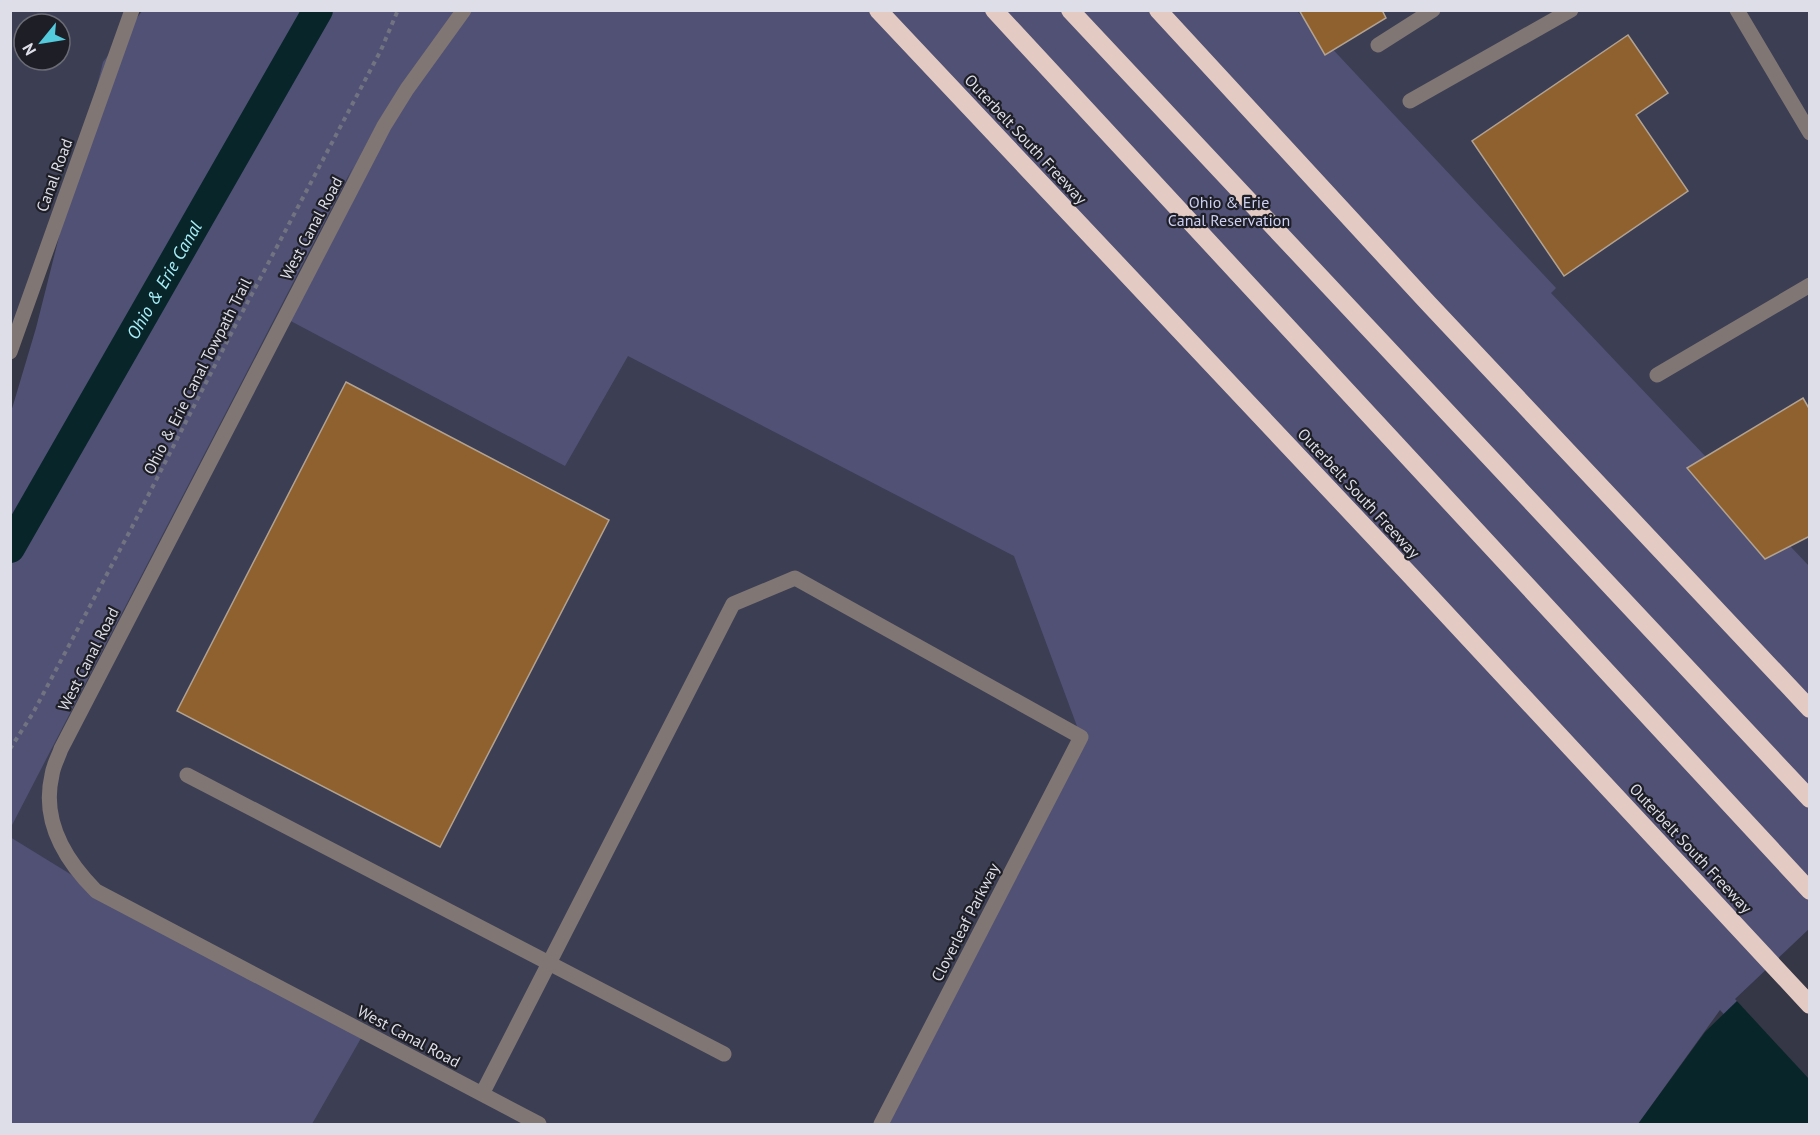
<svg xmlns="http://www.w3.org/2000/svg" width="1820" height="1135" font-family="'PT Sans',sans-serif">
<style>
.built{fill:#3c3e54;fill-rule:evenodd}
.green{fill:#505175}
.water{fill:#08262a}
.pier{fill:#353646}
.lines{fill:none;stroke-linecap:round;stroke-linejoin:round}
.canal{stroke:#08262a;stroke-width:30}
.building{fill:#8e612f;stroke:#b2a292;stroke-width:1.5}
.path{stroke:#727381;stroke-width:4;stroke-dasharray:4.5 4.5;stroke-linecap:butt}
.minor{stroke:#807673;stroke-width:15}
.highway{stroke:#e3cbc3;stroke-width:18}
.labels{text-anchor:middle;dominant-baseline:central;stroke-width:4.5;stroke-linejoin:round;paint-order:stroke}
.street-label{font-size:16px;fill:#dddee8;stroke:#1e1e26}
.park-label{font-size:16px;fill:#cccff1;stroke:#1e1e26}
.water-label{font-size:18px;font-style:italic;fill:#a8eef8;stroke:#1e1e26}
</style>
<rect width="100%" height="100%" fill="#353646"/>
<path class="built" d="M11,11h121l-121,341zM24,24h36v36h-36z
M429,11l1209,1113h-1627l-1,-297 351,-676z
M1163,11h646v698z"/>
<path class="green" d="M142,11h1155l259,277 -5,5 258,273v540l-89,-96 -82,114h-757l200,-387 -67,-181 -386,-200 -63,110 -280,-148 68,-151 -342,660v-415l25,-84 67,-266z
M10,837l104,64 250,132 -52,91h-301z"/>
<path class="water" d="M1809,931v193h-171l67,-92z"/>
<path class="pier" d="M1810,928l-1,151 -74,-80z"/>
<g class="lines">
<path class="canal" id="s1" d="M10,548l308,-538"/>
</g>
<path class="building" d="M1299,10h83l4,8 -61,37z
M1628,35l40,58 -32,22 52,76 -124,85 -92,-135z
M346,382l263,138 -169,327 -263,-136z
M1803,398l7,12v126l-45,23 -78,-91z"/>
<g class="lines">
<path class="path" d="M10,749l23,-36 98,-184 104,-203 146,-276 17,-40"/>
<path class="minor" d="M464,10l-57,79 -23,37 -323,623c-3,9 -8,17 -9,26 -11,46 13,85 44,116l443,233
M1737,10l73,123
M1378,45l55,-35
M1410,101l161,-91
M10,352l122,-342
M1657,375l153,-90
M187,775l537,279
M482,1094l251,-490 62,-26 286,159 -200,387"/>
<path class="highway" d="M878,10l532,565 400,430
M994,10l816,881
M1070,10l740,789
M1158,10l270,293 382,406"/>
</g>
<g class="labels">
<g class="street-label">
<text transform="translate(1026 139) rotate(47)">Outerbelt South Freeway</text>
<text transform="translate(54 175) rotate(-70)">Canal Road</text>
<text transform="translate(311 228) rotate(-62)">West Canal Road</text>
<text transform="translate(197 376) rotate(-63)">Ohio &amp; Erie Canal Towpath Trail</text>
<text transform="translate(1359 493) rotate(47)">Outerbelt South Freeway</text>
<text transform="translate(88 659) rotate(-63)">West Canal Road</text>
<text transform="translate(1691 848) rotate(47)">Outerbelt South Freeway</text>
<text transform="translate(965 922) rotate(-63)">Cloverleaf Parkway</text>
<text transform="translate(409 1036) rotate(28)">West Canal Road</text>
</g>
<g class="park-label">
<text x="1229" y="202">Ohio &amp; Erie<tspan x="1229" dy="18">Canal Reservation</tspan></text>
</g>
<g class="water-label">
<text stroke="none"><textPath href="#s1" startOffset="309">Ohio &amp; Erie Canal</textPath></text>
</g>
</g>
<rect width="1820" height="1135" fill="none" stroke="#dddee8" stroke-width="24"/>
<g transform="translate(42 42) rotate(240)"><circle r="28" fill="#1e1e26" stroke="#6a6b74" stroke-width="1.5"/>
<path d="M0-4.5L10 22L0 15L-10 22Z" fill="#54cadd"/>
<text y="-9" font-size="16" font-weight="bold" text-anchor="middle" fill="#dddee8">N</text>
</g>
</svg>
